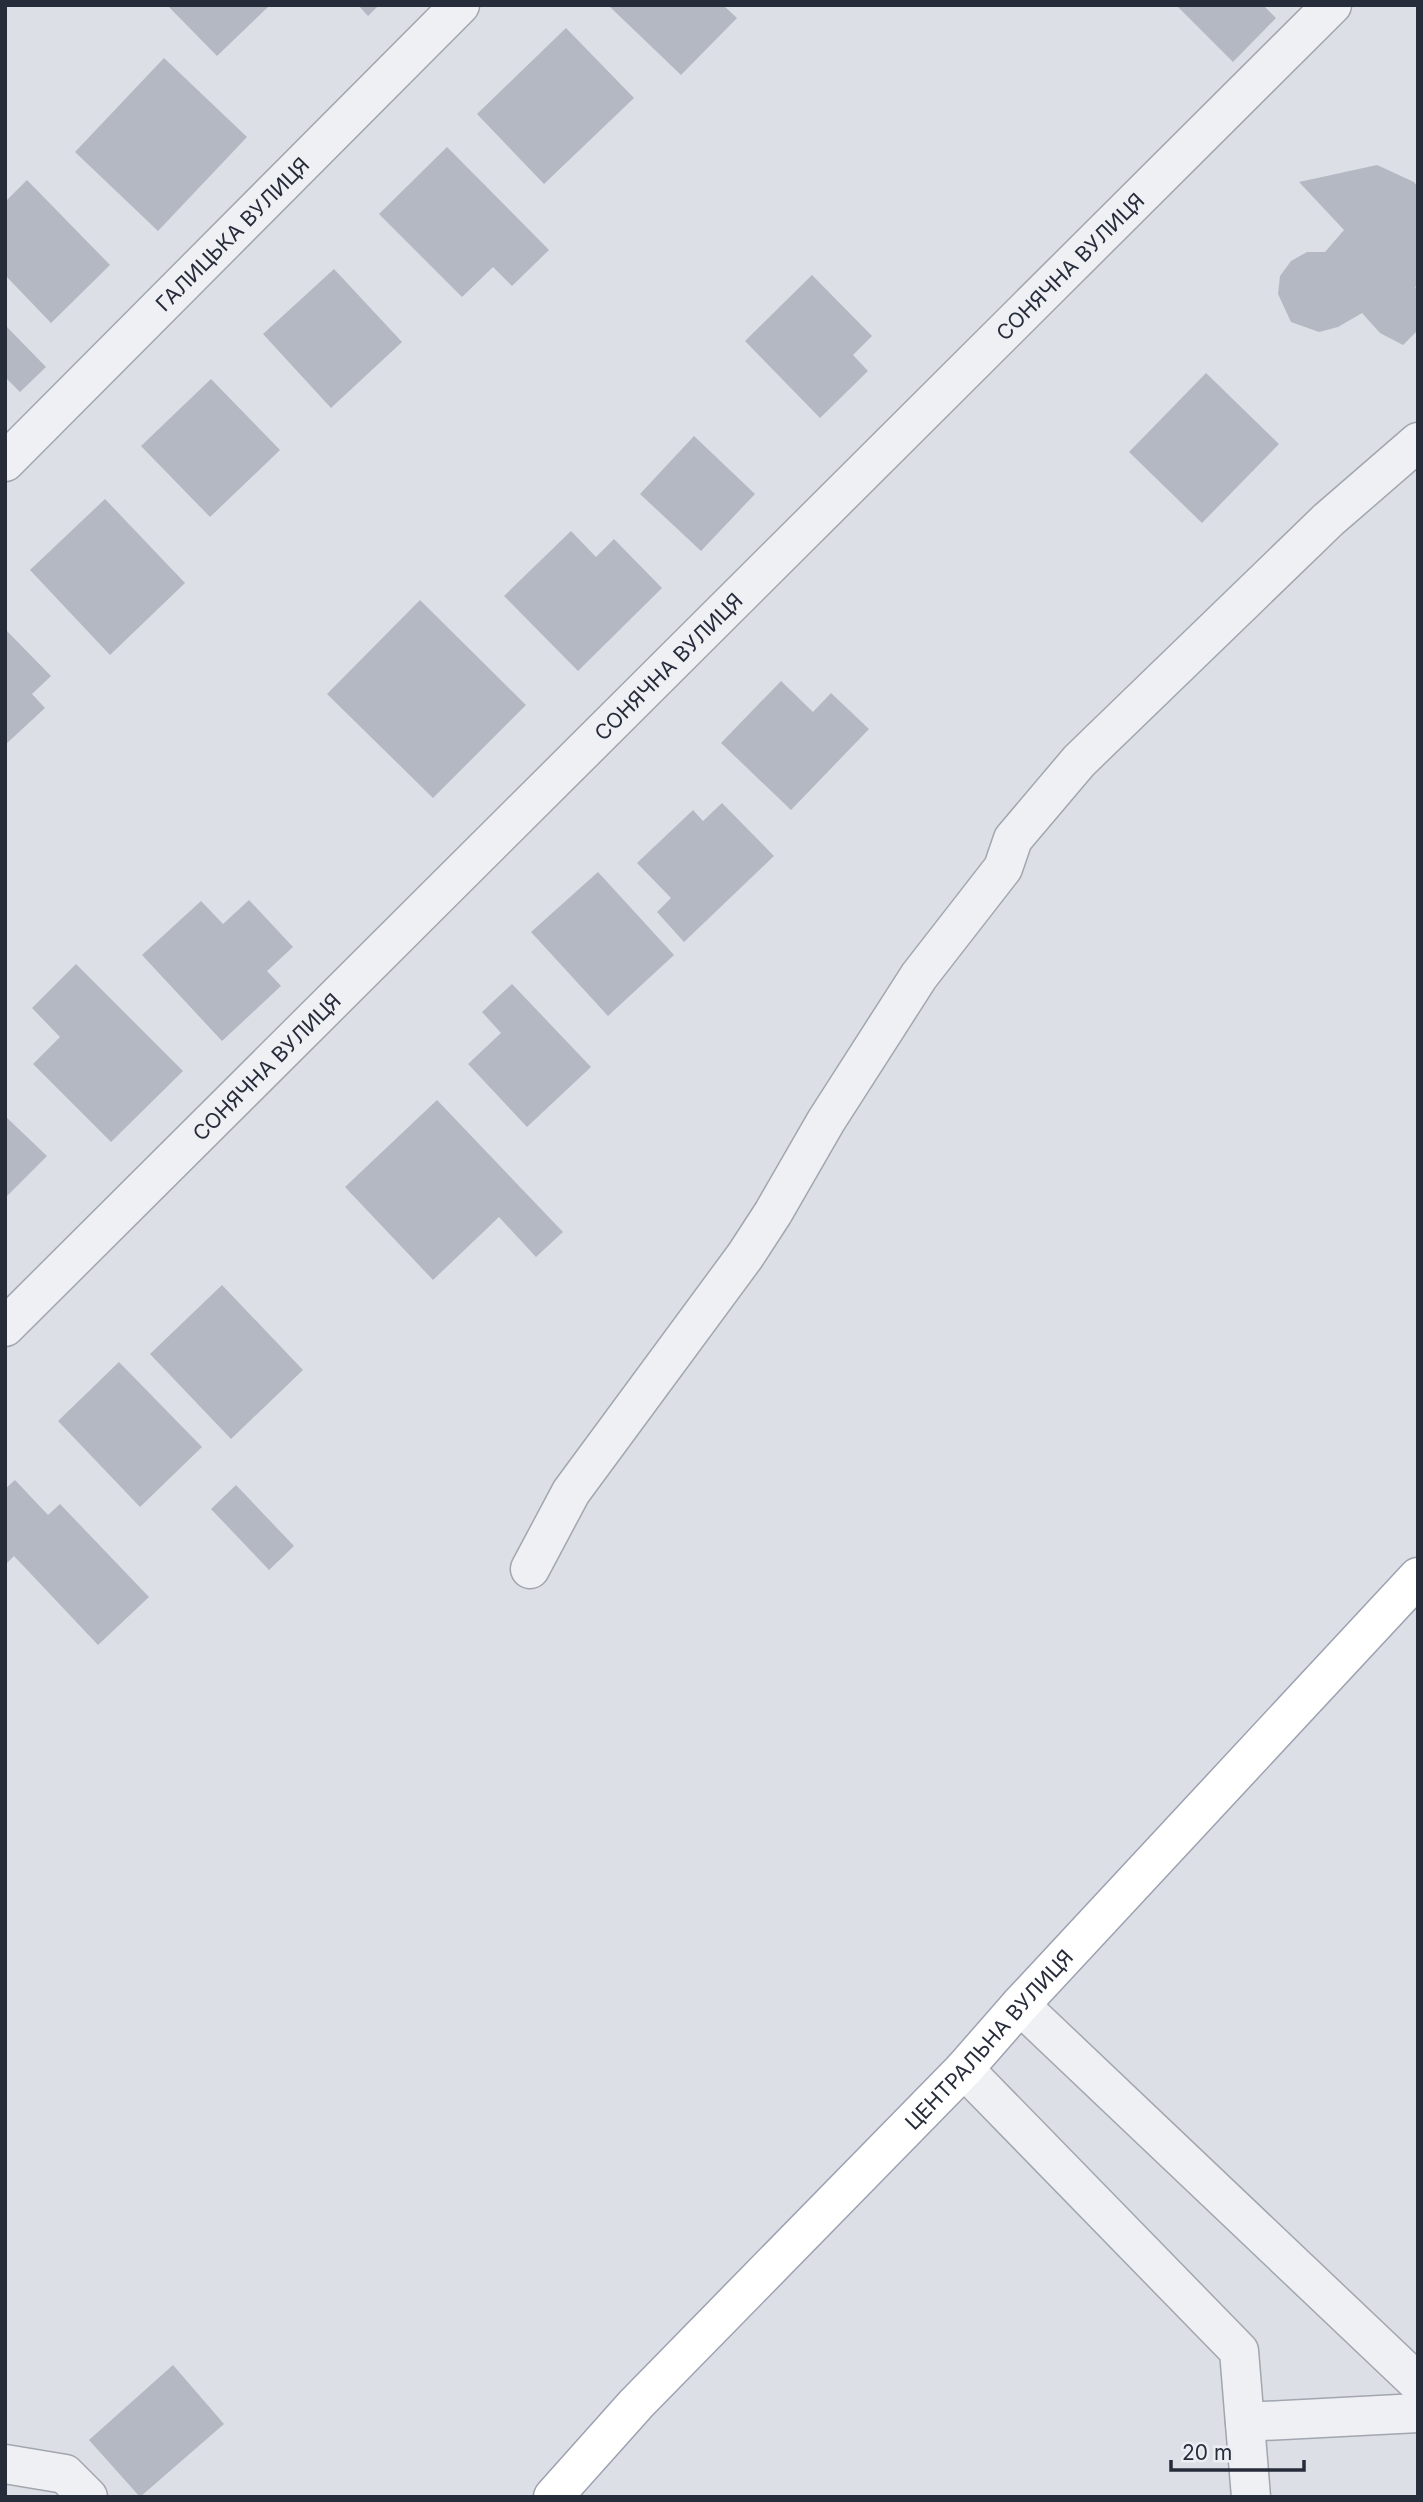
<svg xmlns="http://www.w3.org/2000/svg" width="1423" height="2502" font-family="Inter,sans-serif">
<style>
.building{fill:#b4b8c2}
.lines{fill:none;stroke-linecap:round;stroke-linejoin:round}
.minor-casing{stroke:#a2a6af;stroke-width:41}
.major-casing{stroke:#9ca2b0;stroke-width:41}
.minor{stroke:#eef0f4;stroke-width:38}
.major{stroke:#fff;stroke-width:38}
.labels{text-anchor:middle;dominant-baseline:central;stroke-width:6;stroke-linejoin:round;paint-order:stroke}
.street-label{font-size:21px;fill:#272c3b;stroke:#ebeef3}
</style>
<rect width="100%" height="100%" fill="#dcdfe5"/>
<path class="building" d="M167,5h103l-53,51z
M358,5h21l-11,11z
M608,5h115l14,13 -56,57z
M1176,5h87l13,13 -43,44z
M566,28l68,70 -90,86 -67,-70z
M164,58l83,79 -89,94 -83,-79z
M447,147l102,103 -37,36 -19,-19 -31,30 -83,-83z
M1377,165l37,17 4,5v98l-3,2 3,3v40l-15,15 -23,-12 -18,-20 -24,14 -19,5 -28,-10 -13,-28 2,-18 11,-15 16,-9h18l19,-22 -45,-48z
M27,180l83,85 -59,58 -46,-48v-73z
M334,269l68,73 -71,66 -68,-74z
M812,275l60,61 -19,19 15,16 -48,47 -75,-77z
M5,325l41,42 -26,25 -15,-15z
M1206,373l73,71 -77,79 -73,-71z
M211,379l69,71 -70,67 -69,-71z
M694,436l61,58 -54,57 -61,-57z
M105,499l80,84 -75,72 -80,-85z
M571,531l25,26 18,-18 48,49 -84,83 -74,-75z
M420,600l106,105 -93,93 -106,-104z
M5,629l46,47 -19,18 13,14 -40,37z
M781,681l32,31 18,-19 38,36 -78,81 -70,-67z
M722,803l52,53 -90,86 -27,-30 14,-14 -34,-35 56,-53 10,11z
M598,872l76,83 -66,61 -77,-84z
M249,900l44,47 -26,24 14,15 -59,55 -80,-86 59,-54 22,23z
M76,964l107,107 -72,71 -78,-78 27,-27 -28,-29z
M512,984l79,83 -64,60 -59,-63 33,-31 -19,-21z
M437,1100l126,132 -27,25 -37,-40 -66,63 -88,-93z
M5,1116l42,40 -42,42z
M222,1285l81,85 -72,69 -81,-85z
M119,1362l83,85 -62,60 -82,-86z
M15,1480l33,35 12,-11 89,93 -51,48 -84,-89 -9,9v-76z
M236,1485l58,61 -25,24 -58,-61z
M173,2365l51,59 -84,73 -51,-57z"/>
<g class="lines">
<defs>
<g id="minor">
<path id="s1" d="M5,462l455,-457"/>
<path id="s2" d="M5,1327l1327,-1322"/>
<path d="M530,1569l41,-77 174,-236 28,-43 53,-92 93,-145 84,-108 10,-29 66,-78 249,-241 90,-78"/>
<path d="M1020,2005l398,378"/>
<path d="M964,2069l275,282 12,146"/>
<path d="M1245,2422l173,-9"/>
<path d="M5,2464l60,10 23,23"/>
</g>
<g id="major">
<path id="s3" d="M553,2497l83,-93 328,-335 56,-64 398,-428"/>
</g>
</defs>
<use href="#minor" class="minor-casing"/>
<use href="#major" class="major-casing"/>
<use href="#minor" class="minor"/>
<use href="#major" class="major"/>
</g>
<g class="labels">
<g class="street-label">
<text stroke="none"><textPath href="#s1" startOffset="322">ГАЛИЦЬКА ВУЛИЦЯ</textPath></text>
<text stroke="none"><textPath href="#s2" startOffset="1503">СОНЯЧНА ВУЛИЦЯ</textPath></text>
<text stroke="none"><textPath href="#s2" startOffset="936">СОНЯЧНА ВУЛИЦЯ</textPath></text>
<text stroke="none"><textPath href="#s2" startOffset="369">СОНЯЧНА ВУЛИЦЯ</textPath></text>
<text stroke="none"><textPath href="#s3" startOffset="632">ЦЕНТРАЛЬНА ВУЛИЦЯ</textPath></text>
</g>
</g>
<rect width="1423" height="2502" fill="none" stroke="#272c3b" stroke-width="14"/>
<path d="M1171 2460v10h133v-10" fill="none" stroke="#272c3b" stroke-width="3.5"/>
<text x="1182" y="2460" font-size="21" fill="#272c3b" stroke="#ebeef3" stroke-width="5" paint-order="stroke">20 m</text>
</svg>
